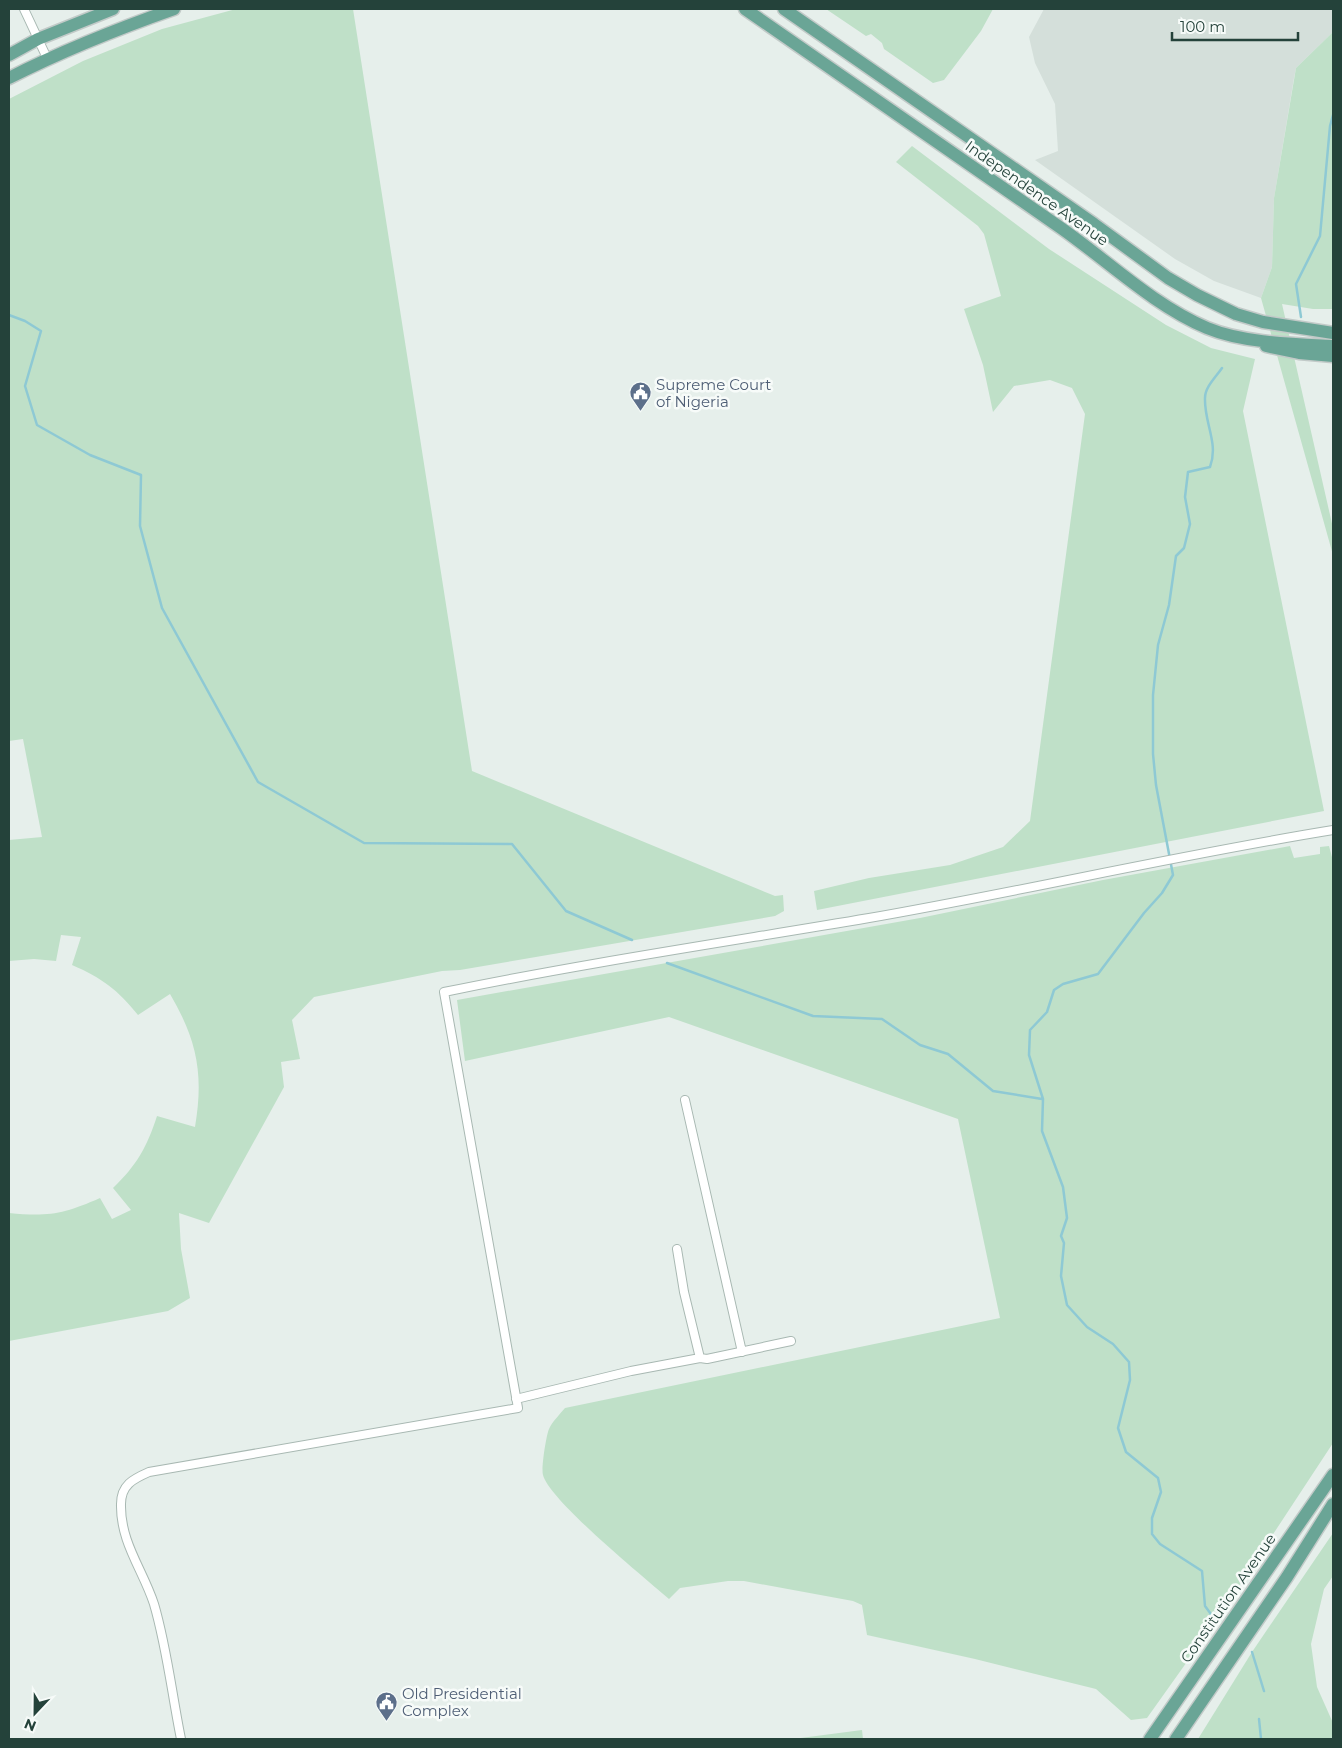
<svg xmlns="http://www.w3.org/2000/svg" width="1342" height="1748" font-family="Montserrat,sans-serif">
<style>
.built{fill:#d4dfda}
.green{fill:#bfe0c8}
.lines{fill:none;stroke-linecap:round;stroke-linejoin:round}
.stream{stroke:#8ec9d4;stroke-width:2.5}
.minor-casing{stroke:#a8b8b2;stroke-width:10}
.primary-casing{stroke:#c2cac8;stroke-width:15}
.minor{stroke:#fff;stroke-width:8}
.primary{stroke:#6aa596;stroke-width:12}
.labels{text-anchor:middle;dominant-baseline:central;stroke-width:5;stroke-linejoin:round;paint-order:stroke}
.street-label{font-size:15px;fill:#24423a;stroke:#f7fbf9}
.service-label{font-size:15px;fill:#4e5e75;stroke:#f7fbf9;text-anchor:start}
</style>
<rect width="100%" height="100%" fill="#e6efeb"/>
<path class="built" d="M1044,9h289v23l-37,36 -2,10 -20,120 -2,69 -11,31 -47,-17 -39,-22 -140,-99 23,-9 -3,-47 -20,-41 -6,-26z"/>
<path class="green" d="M236,9h117l119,762 303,125 8,-1 1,16 -9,5 -315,54 -18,1 -128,26 -22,23 8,39 -19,3 3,25 -75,136 -30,-10 2,36 9,49 -22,13 -159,30v-128c39,4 55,1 91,-15l12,21 19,-9 -18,-22c24,-23 34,-41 44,-72l38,11c9,-53 2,-87 -25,-133l-32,21c-20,-25 -36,-37 -66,-50l9,-28 -20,-2 -5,26 -22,-2 -25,2v-121l33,-3 -19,-98 -14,2v-642l74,-38 79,-32z
M826,9h167l-12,22 -37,49 -11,3 -49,-34 -2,-6 -11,-9 -5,2z
M1333,32v277h-20l-31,-5 51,224v27l-72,-257 11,-31 2,-69 22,-130z
M912,146l137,103 117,76 45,23 44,11 -12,52 81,400 -507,99 -3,-19 55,-13 81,-13 53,-18 27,-26 55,-407 -13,-26 -22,-8 -36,6 -21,26 -10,-47 -19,-56 37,-13 -17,-62 -6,-8 -82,-64z
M1290,846l4,12 26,-4v-7l9,-1 4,15v582l-117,178 -69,97 -16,2 -35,-31 -121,-30 -108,-24 -5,-30 -9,-4 -109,-20h-16l-48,7 -11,11c-25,-22 -119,-98 -126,-124 -2,-6 3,-39 6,-46 3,-7 11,-15 16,-21l435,-90 -42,-199 -289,-102 -204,44 -8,-61 463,-82 183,-38z
M1333,1533v43l-9,13 -13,55 6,43 16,36v16h-135l54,-87z
M862,1730l1,9h-70z"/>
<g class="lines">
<path class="stream" d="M9,315l16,6 16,10 -16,55 12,39 53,30 51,20 -1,51 22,82 96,174 106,61 148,1 54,67 66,29
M1301,317l-5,-33 24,-48 10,-110 3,-11
M667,963l146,53 69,3 38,26 28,9 45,37 49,8
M1216,1621l-11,-15 -3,-35 -42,-27 -8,-10v-16l9,-26 -3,-14 -32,-26 -8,-24 12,-48 -1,-18 -16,-18 -26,-17 -20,-22 -6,-29 3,-33 -3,-7 6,-18 -4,-31 -21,-56 1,-32 -14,-44 1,-25 17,-18 7,-22 9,-6 35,-10 46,-61 18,-20 11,-18 -17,-90 -3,-31v-59l5,-50 11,-40 7,-49 8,-8 6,-24 -5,-27 3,-25 22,-5c9,-24 -6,-44 -5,-69 0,-11 11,-21 17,-30
M1252,1652l12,39
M1259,1719l2,20"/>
<defs>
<path id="minor" d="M24,9l23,49
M685,1100l57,252
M677,1249l7,43 16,66
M516,1399l115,-28 69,-13 7,1 84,-18
M181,1739c-9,-44 -14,-91 -27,-135 -11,-34 -34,-62 -33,-100 0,-19 12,-25 28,-32l369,-64 -74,-416c141,-29 283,-50 425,-74 155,-27 309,-63 464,-88"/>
<path id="primary" d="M745,9c105,73 210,146 316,219 47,33 92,77 146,100 36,15 87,16 126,18
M784,9l310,215 74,54 29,17 39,19 27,8 70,11
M9,55l29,-16 75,-30
M9,78c53,-27 108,-49 165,-69
M1266,346l33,7 34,3
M1150,1739l183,-264
M1176,1739l111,-162 46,-73"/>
</defs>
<use href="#minor" class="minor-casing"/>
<use href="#primary" class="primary-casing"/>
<use href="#minor" class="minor"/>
<use href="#primary" class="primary"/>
</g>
<defs>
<symbol id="civic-pin" viewBox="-11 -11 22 30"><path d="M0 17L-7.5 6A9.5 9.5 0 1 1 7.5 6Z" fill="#5c6f8a" stroke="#f7fbf9"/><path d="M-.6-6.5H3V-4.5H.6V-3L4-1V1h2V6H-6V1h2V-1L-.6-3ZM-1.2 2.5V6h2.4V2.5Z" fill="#fff"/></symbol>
</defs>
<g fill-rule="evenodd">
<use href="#civic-pin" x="628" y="380" width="25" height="34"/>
<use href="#civic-pin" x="374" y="1690" width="25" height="34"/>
</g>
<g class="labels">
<g class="street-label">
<text transform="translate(1037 193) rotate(35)">Independence Avenue</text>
<text transform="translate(1228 1598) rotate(-55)">Constitution Avenue</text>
</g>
<g class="service-label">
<text x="656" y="384">Supreme Court<tspan x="656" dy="17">of Nigeria</tspan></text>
<text x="402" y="1693">Old Presidential<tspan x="402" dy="17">Complex</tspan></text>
</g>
</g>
<rect width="1342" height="1748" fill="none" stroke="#24423a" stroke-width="20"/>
<g transform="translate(35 1713) rotate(202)" stroke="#f7fbf9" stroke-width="4" paint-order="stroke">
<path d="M0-4L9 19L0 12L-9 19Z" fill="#24423a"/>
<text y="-8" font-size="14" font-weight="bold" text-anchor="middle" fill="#24423a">N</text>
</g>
<path d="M1172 32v8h126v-8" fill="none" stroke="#24423a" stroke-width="2.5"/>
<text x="1180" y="32" font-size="15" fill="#24423a" stroke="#f7fbf9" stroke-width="4" paint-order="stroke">100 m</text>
</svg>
